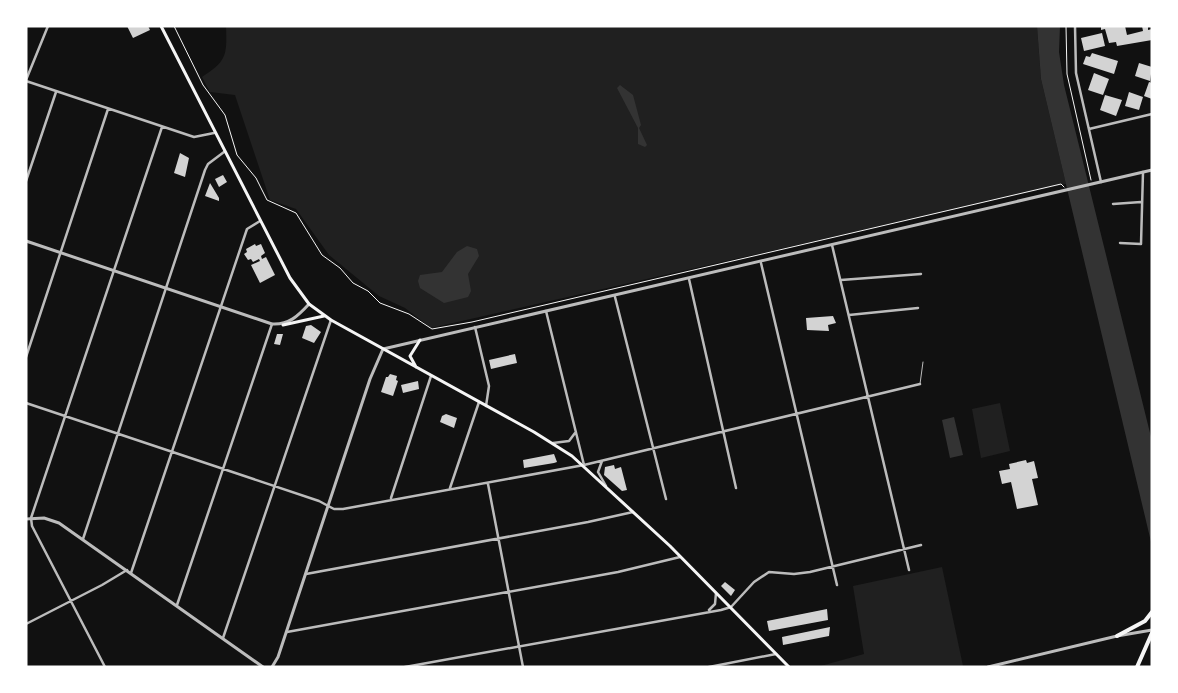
<svg xmlns="http://www.w3.org/2000/svg" width="1178" height="693" font-family="'Asap Condensed',sans-serif">
<style>
.green{fill:#202020}
.water{fill:#333}
.building{fill:#d3d3d3}
.lines{fill:none;stroke-linecap:round;stroke-linejoin:round}
.path{stroke:#f5f5f5;stroke-width:1}
.service{stroke:#bcbcbc;stroke-width:1}
.minor{stroke:#bcbcbc;stroke-width:2.5}
.tertiary{stroke:#bcbcbc;stroke-width:3}
.secondary{stroke:#f5f5f5;stroke-width:3}
.primary{stroke:#f5f5f5;stroke-width:4}
</style>
<rect width="100%" height="100%" fill="#111"/>
<path class="green" d="M226,26h811l4,53 25,105 -635,144 -26,-20 -26,-12 -50,-41 -33,-46 -26,-9 -35,-105 -25,-3 -8,-15c25,-16 25,-22 24,-51z
M1000,403l10,48 -29,7 -9,-49z
M942,567l21,99 -146,1 47,-13 -11,-68z"/>
<path class="water" d="M1037,26h23l-1,26 5,33 88,356v105l-111,-467z
M620,85l13,10 8,30 -2,3 8,17 -2,2 -7,-3v-16l-21,-40z
M467,246l10,3 2,7 -11,18 3,17 -3,6 -24,6 -24,-15 -2,-7 2,-6 22,-3 15,-20z
M954,417l9,38 -13,3 -8,-38z"/>
<path class="building" d="M127,26h21l2,4 -17,8z
M1101,26h24l2,9 16,-4 -1,-5h6v4l4,-1v11l-35,6 -1,-4 -7,1 -4,-14 -4,1z
M1102,33l3,13 -21,5 -3,-13z
M1092,53l26,8 -4,13 -31,-10 3,-8 4,1z
M1139,63l13,4 -2,14 -15,-5z
M1094,73l15,6 -6,16 -15,-5z
M1149,82l3,1v16l-8,-3z
M1129,92l14,5 -4,13 -14,-4z
M1105,95l17,5 -6,16 -16,-6z
M180,153l9,5 -4,19 -11,-4z
M223,175l4,7 -8,5 -4,-8z
M210,183l9,15v3l-14,-5z
M255,244l1,2 5,-2 4,9 -4,3 1,3 4,-2 9,18 -15,8 -9,-18 9,-4 -1,-2 -6,3 -2,-3 -3,1 -4,-6 3,-2 -1,-3z
M833,316l3,7 -8,2 1,6 -22,-1 -1,-12z
M311,325l10,7 -7,11 -12,-5 4,-12z
M277,334h6l-3,11 -6,-1z
M515,354l2,9 -26,6 -2,-9z
M390,374l7,2 -1,4 2,1 -5,15 -12,-4 5,-15h2z
M418,381l1,8 -16,4 -2,-8z
M446,414l11,4 -3,10 -14,-6 2,-6z
M554,454l3,8 -3,1 -30,5 -1,-8z
M1026,460l1,3 7,-2 4,17 -6,1 6,26 -21,4 -6,-27 -9,2 -3,-13 11,-2 -1,-5z
M614,465l1,4 6,-2 6,23 -5,1 -18,-16 1,-8z
M725,582l10,8 -4,6 -10,-10z
M827,609l1,11 -59,11 -2,-10z
M830,627l-1,9 -46,9 -1,-8z"/>
<g class="lines">
<path class="path" d="M174,26l29,59 22,30 12,40 19,23 11,22 29,13 26,42 18,13 13,15 15,8 12,12 29,11 23,15 40,-7 589,-138 3,3
M1066,26l1,48 24,106"/>
<path class="service" d="M920,384l3,-22"/>
<path class="minor" d="M1075,26l1,47 25,109
M26,80l22,-54
M26,81l168,56 20,-4
M1089,129l63,-15
M26,181l30,-89
M1113,204l28,-2
M1120,243l21,1 2,-72
M832,245l77,325
M761,263l76,322
M689,279l47,209
M841,280l80,-6
M615,297l51,202
M546,311l38,154
M849,315l69,-7
M475,327l14,59 -3,20
M26,357l82,-248
M26,403l293,98 15,8h9l241,-44 336,-81
M553,443l16,-2 6,-8
M602,461l-4,11 8,14
M488,484l35,183
M450,488l29,-86
M391,498l40,-122
M83,539l122,-369 3,-6 16,-12
M131,573l116,-344 13,-8
M306,574l282,-52 45,-10
M177,605l95,-281
M709,610l6,-6 1,-11
M26,624l76,-39 25,-15
M287,632l331,-60 62,-15
M223,638l108,-318
M105,667l-73,-141 -1,-8 131,-391
M405,667l316,-57 10,-3 23,-25 15,-10 25,2 16,-2 111,-27
M709,667l67,-13"/>
<path class="tertiary" d="M26,241l246,83c17,1 26,-8 37,-20
M26,519l18,-1 15,5 204,144
M272,667l6,-10 92,-278 13,-30 769,-179
M988,667l129,-31 35,-6"/>
<path class="secondary" d="M161,26l129,252 19,26 22,16 203,112 38,24 98,90 119,121
M283,325l41,-9
M416,367l-6,-11 10,-16"/>
<path class="primary" d="M1117,636l28,-15 7,-9
M1137,667l15,-34"/>
</g>
<rect width="1178" height="693" fill="none" stroke="#ffffff" stroke-width="55"/>
</svg>
